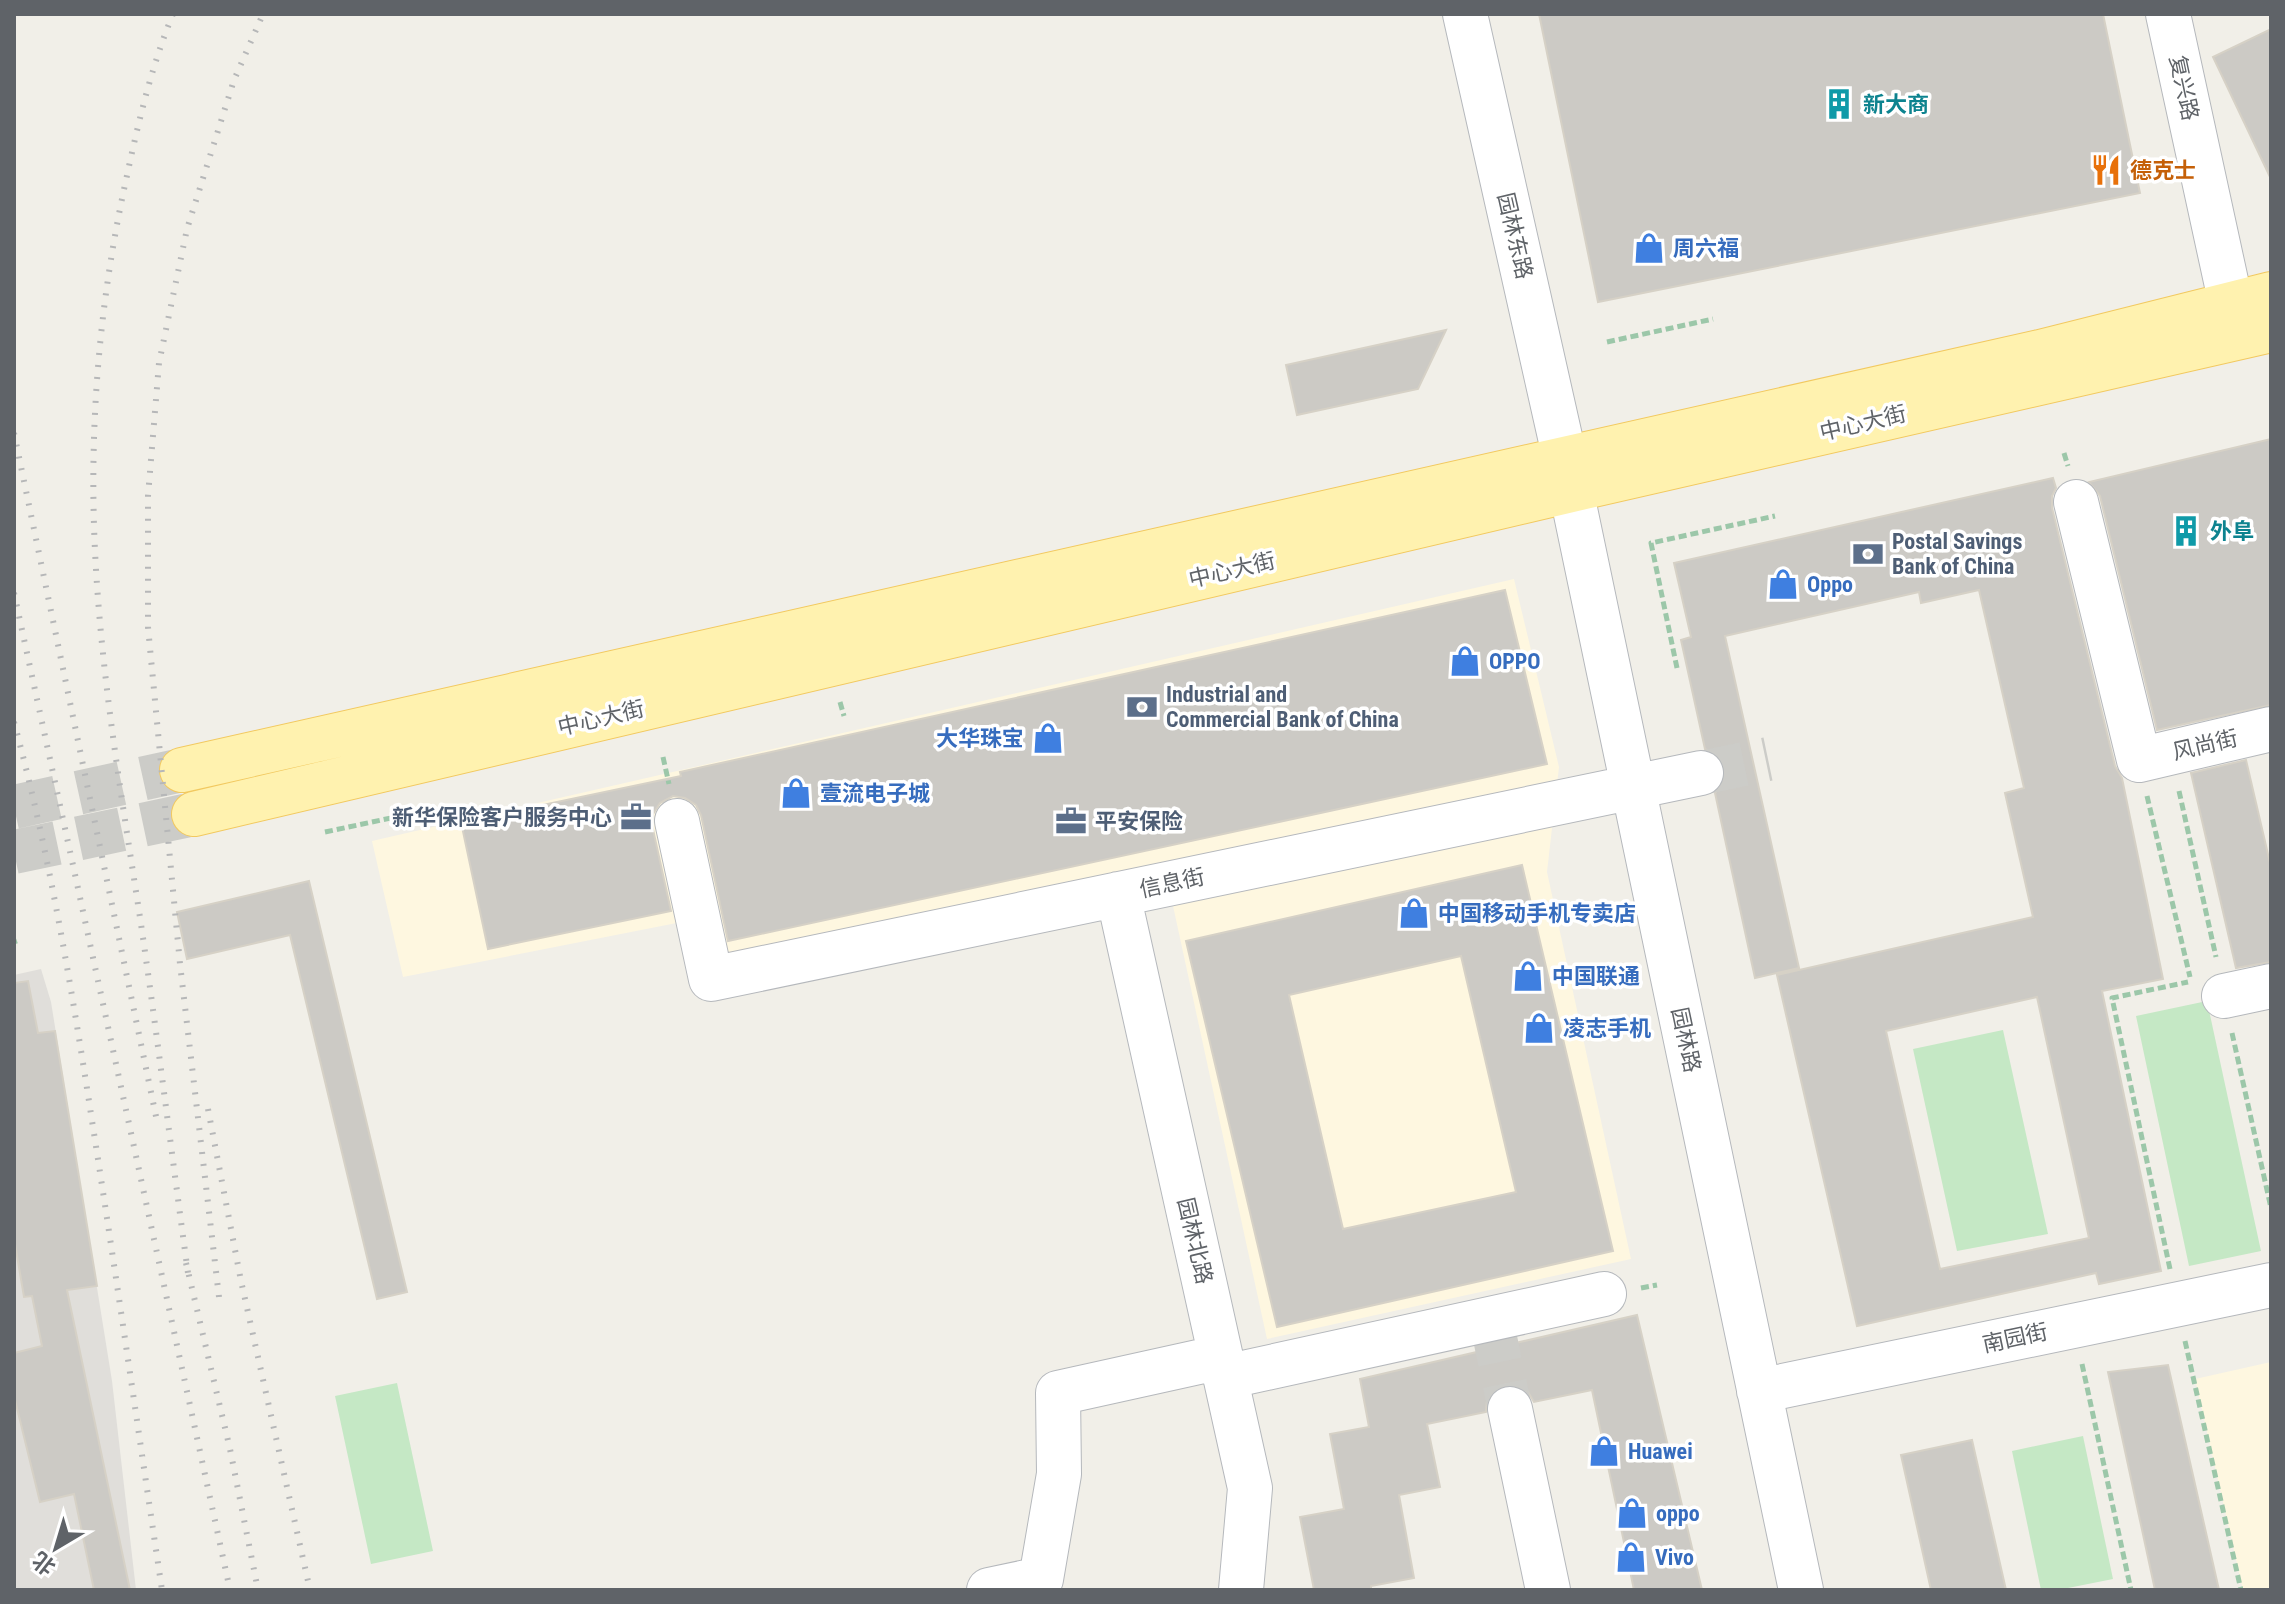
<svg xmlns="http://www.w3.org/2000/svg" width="2285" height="1604" font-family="'Roboto Condensed','Noto Sans SC',sans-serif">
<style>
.commercial{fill:#fef7e0}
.industrial{fill:#e0deda}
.green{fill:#c5e8c5}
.building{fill:#cccac5;stroke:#d6d1c6;stroke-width:2;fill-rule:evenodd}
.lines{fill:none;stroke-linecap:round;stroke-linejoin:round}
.minor-tunnel{stroke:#ccccc8;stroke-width:44;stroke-dasharray:44 22;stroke-linecap:butt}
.major-tunnel{stroke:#ccccc8;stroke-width:44;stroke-dasharray:44 22;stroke-linecap:butt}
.minor-casing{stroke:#b5b8bc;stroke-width:46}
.major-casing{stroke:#f2c960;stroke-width:46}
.path{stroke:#9cc7a9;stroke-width:5;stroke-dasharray:8 4;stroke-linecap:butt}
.minor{stroke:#fff;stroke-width:44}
.major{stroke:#fff2af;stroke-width:44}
.rail{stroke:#b6b7b8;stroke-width:6;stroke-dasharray:2 10;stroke-linecap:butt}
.labels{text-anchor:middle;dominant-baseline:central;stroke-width:7;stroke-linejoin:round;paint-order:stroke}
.street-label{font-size:22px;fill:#5f6368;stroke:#fff}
.culture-label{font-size:22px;font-weight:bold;fill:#0d838f;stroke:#fff;text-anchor:start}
.food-label{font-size:22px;font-weight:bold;fill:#c56008;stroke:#fff;text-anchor:start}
.shop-label{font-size:22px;font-weight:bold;fill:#366cbe;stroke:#fff;text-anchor:start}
.service-label{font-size:22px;font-weight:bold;fill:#4e5e75;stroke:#fff;text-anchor:start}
</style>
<rect width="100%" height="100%" fill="#f1efe8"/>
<path class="commercial" d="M1514,579l45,188 -12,105 84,387 -364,80 -102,-470 -455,91 -8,-42 -299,59 -31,-136z
M2271,1362v228h-28l-48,-211z"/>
<path class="industrial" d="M41,969l10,33 61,379 24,209h-122v-615z"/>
<path class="green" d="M2207,1001l54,250 -72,15 -53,-250z
M2003,1030l45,204 -91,17 -44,-202z
M397,1383l36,168 -62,13 -36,-168z
M2083,1436l30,143 -55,11h-17l-29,-139z"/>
<path class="building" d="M1539,14h564l37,179 -542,109z
M2271,29v150l-58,-122z
M1446,330l-28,59 -121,26 -11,-50z
M2271,439v266l-114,25 -57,-234 -11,-14z
M2053,478l3,10 -4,8v12l63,258 7,12 41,201 -61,12 59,280 -62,13 -3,-11 -239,53 -80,-351 256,-58 -28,-124 19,-5 -45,-198 -58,13 -2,-11 -194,44 74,332 -44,10 -40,-185 9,-11 2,-13 -7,-13 -14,-7 -24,-109 10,-3 -17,-74zM2037,997l52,241 -149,31 -54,-238z
M1505,590l42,174 -819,177 -27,-126 -5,-10 -11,-7 -12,-2 -13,7 -7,11 -1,11 19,86 -183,38 -27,-127 220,-46 -1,-4z
M2246,760l25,107v95l-35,6 -45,-195z
M1522,865l91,386 -336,76 -91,-386zM1461,956l55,236 -173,37 -54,-234z
M309,881l98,411 -30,7 -87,-364 -103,24 -10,-47z
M28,981l10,52 17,-2 42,255 -30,4 63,300h-36l-20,-96 -34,8 -26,-106v-43l28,-7 -10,-50 -8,1 -10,-59v-255z
M1637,1315l65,275h-68l-42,-200 -58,12 -6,-10 -10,-6 -12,-2 -13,7 -6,9 -1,12 -59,12 13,63 -41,8 15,83 -43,8v4h-57l-14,-73 44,-8 -14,-75 39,-7 -9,-48z
M2168,1365l51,225h-64l-47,-218z
M1972,1440l34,150h-75l-30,-135z"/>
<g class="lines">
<path class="minor-tunnel" d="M1701,773l67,-14
M1491,1319l19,90"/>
<path class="major-tunnel" d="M14,807l168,-37
M14,852l180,-38"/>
<defs>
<path id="minor" d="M1465,14l100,445
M2168,14l63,290
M1571,490l230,1100
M2076,502l63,258 132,-31
M677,821l34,158 990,-206
M1118,894l132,594 -9,102
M2224,996l47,-10
M1225,1377l379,-83
M1759,1391l512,-106
M1510,1409l38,181
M989,1590l52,-11 18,-105 -1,-81 163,-36"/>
<path id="major" d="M182,770l1858,-418 231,-58
M194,814l1377,-324 700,-160"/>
</defs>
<use href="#minor" class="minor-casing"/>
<use href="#major" class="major-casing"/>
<path class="path" d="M1607,342l106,-23
M2064,453l4,13
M1677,668l-26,-125 124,-27
M840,702l4,14
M663,757l6,27
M2179,791l37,166
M2147,796l43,181
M325,832l94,-20
M14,942l3,-1
M2232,1033l39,175
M2170,1269l-58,-271 76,-16
M1641,1288l16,-3
M2185,1341l56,249
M2082,1364l49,226"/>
<use href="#minor" class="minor"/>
<use href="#major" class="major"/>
<path class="rail" d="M173,14c-22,53 -35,110 -47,166 -28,128 -38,258 -30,389 7,119 27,237 45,355 17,117 31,233 47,349
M14,433l144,693
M14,593l216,997
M14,722c36,133 58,269 79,405 24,154 46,309 69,463
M208,1109l33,172 69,309
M186,1263l44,186 28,141
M219,1297l-39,-333 -32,-337v-131l11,-133 28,-134 47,-149 29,-66"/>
</g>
<defs>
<symbol id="building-bare" viewBox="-9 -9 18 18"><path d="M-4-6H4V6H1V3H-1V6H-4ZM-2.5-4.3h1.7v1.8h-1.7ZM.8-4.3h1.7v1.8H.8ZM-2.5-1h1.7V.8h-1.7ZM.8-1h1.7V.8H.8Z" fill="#0f9aa8" stroke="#fff" stroke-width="2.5" paint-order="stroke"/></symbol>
<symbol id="restaurant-bare" viewBox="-9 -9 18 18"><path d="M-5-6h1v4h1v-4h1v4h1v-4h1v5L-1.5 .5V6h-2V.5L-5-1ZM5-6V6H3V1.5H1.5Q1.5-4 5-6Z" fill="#e8710a" stroke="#fff" stroke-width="2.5" paint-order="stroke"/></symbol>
<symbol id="shop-bare" viewBox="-9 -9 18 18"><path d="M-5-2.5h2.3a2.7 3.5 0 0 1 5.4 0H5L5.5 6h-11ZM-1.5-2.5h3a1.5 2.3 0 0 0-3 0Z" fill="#3f7fe0" stroke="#fff" stroke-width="2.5" paint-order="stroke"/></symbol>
<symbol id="bank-bare" viewBox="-9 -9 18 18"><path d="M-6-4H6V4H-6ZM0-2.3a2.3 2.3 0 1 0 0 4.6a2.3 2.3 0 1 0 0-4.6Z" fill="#5c6f8a" stroke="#fff" stroke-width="2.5" paint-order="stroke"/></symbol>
<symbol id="office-bare" viewBox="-9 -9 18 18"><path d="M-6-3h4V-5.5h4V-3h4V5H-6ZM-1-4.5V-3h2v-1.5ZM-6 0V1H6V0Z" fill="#5c6f8a" stroke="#fff" stroke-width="2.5" paint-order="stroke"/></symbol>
</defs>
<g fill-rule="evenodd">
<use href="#building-bare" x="1817" y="82" width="44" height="44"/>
<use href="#restaurant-bare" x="2084" y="148" width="44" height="44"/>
<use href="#shop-bare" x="1627" y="226" width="44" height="44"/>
<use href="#building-bare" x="2164" y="509" width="44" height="44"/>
<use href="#bank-bare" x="1846" y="532" width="44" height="44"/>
<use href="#shop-bare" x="1761" y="562" width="44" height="44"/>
<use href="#shop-bare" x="1443" y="639" width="44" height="44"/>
<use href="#bank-bare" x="1120" y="685" width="44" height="44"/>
<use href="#shop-bare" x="1026" y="716" width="44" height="44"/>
<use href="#shop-bare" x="774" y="771" width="44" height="44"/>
<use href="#office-bare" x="614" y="795" width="44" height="44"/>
<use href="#office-bare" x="1049" y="799" width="44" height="44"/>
<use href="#shop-bare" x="1392" y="891" width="44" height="44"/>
<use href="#shop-bare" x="1506" y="954" width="44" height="44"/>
<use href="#shop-bare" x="1517" y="1006" width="44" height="44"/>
<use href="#shop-bare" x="1582" y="1429" width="44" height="44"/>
<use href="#shop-bare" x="1610" y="1491" width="44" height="44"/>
<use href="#shop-bare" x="1609" y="1535" width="44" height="44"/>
</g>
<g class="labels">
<g class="street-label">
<text transform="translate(2184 88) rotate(78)">复兴路</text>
<text transform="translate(1515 236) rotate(77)">园林东路</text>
<text transform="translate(1863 423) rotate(-13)">中心大街</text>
<text transform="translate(1232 570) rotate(-13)">中心大街</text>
<text transform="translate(601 718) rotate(-13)">中心大街</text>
<text transform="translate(2205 745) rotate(-13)">风尚街</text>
<text transform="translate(1172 883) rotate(-12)">信息街</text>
<text transform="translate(1686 1040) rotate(78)">园林路</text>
<text transform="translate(1195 1241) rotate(77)">园林北路</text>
<text transform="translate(2015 1338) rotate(-12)">南园街</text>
</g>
<g class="culture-label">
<text x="1863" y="104">新大商</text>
<text x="2210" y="531">外阜</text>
</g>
<g class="food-label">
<text x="2130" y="170">德克士</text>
</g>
<g class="shop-label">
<text x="1673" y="248">周六福</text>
<text x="1807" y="584">Oppo</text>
<text x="1489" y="661">OPPO</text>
<text x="1024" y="738" text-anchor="end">大华珠宝</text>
<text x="820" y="793">壹流电子城</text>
<text x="1438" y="913">中国移动手机专卖店</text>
<text x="1552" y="976">中国联通</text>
<text x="1563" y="1028">凌志手机</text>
<text x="1628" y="1451">Huawei</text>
<text x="1656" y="1513">oppo</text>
<text x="1655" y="1557">Vivo</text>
</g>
<g class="service-label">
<text x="1892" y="541">Postal Savings<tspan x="1892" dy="25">Bank of China</tspan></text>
<text x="1166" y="694">Industrial and<tspan x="1166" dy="25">Commercial Bank of China</tspan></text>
<text x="612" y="817" text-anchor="end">新华保险客户服务中心</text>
<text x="1095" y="821">平安保险</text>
</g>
</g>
<rect width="2285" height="1604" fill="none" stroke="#5f6368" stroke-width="32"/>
<g transform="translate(56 1548) rotate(218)" stroke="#ffffff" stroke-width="6" paint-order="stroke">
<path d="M0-6L14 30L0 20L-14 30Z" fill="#5f6368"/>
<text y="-12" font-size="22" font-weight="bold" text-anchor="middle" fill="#5f6368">北</text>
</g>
</svg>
